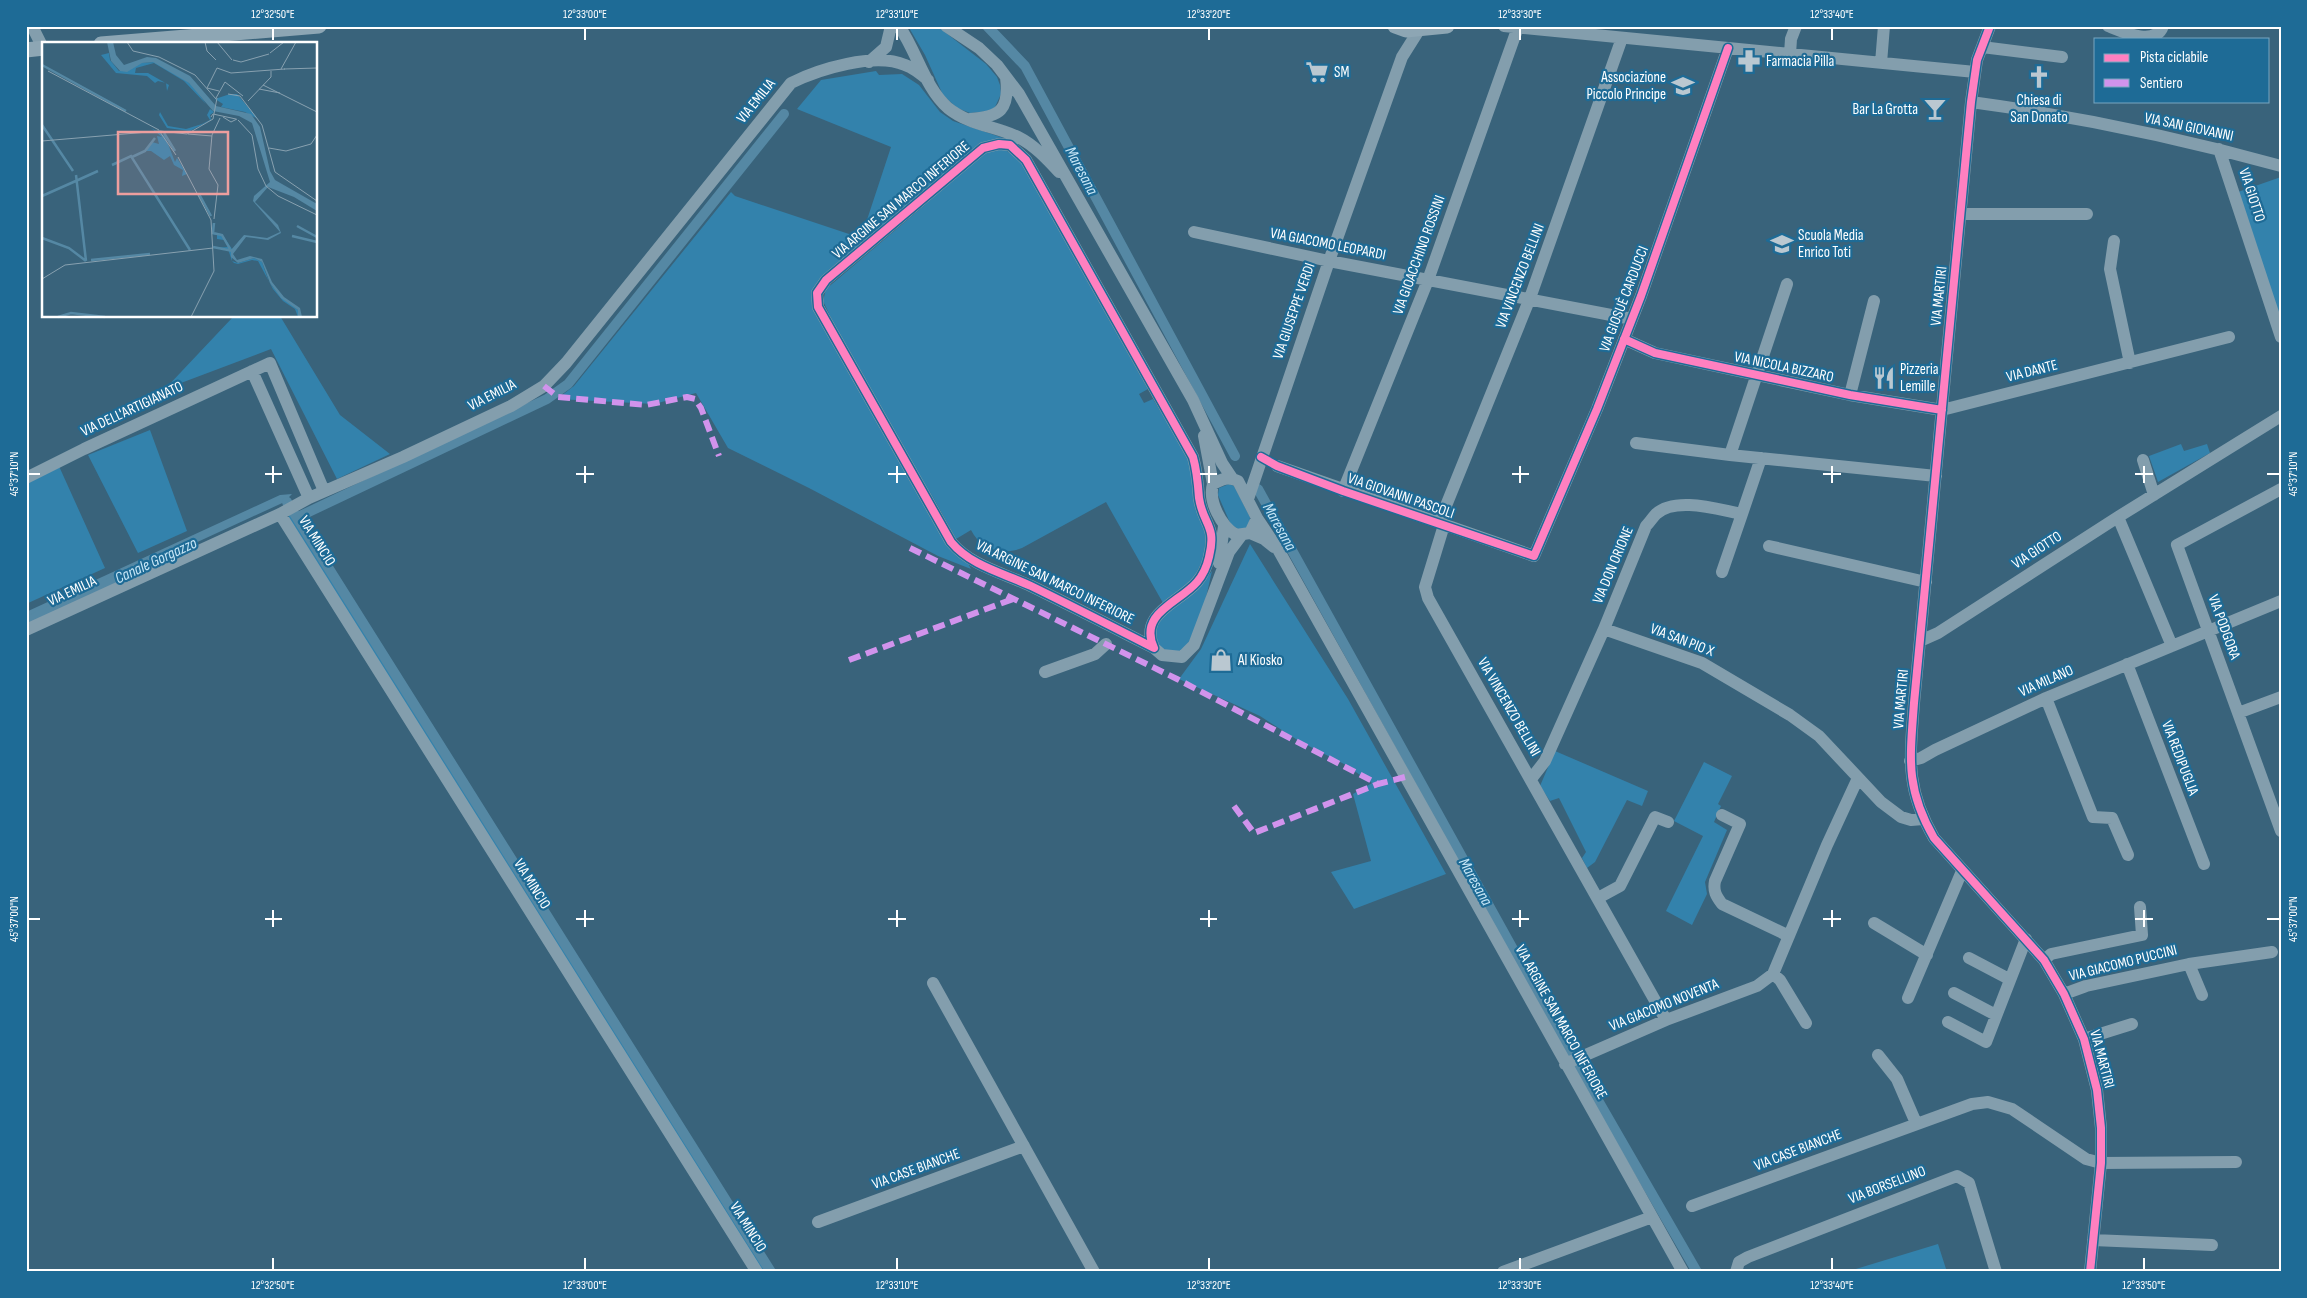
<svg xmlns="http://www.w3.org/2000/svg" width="2307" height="1298" font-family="'Sofia Sans Condensed',sans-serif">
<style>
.green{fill:#3382ac;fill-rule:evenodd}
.water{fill:#5588a4}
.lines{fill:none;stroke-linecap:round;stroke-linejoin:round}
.canal{stroke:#5588a4;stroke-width:10}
.minor{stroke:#839ead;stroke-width:12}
.major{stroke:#8da6b4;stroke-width:15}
.quiet{stroke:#d193ec;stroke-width:6;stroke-dasharray:12 6;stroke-linecap:butt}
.cycleway-casing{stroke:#1e6b96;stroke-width:11}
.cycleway{stroke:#ff80c0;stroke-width:8}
.ticks{fill:none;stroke:#fff;stroke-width:2}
.labels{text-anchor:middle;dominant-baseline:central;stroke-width:4.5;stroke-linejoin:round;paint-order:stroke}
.poi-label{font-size:15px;fill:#fff;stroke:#1e6b96;text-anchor:start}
.street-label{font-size:15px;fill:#fff;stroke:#1e6b96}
.water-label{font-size:16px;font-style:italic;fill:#c8e7f7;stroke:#1e6b96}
.inset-river{fill:none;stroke:#5588a4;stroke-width:2.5}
.inset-road{fill:none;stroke:#88a1b0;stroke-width:1}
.view{fill:#ed9e9e;fill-opacity:0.15;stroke:#ed9e9e;stroke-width:2.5}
.inset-edge{fill:none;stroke:#fff;stroke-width:2.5}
.neatline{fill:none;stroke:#fff;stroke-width:2}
.ticks-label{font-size:12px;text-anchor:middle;fill:#fff}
</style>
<rect width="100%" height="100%" fill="#39637b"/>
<path class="green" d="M908,26h29l49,38 11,13 3,8 1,9 -6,13 -5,4 -20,2 -13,-5 -14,-13 -18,-40z
M876,71l3,4 23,-1 17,11 21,27 13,9 59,20 -5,10 13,9 128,229 -9,5 5,9 9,-4 36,59 19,72 -4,27 -10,22 -31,24 -57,-101 -84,46c-19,8 -42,1 -51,-18l-15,9 -28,-51 43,81 -33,-13 -129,-68 -81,-40 -32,-55 -42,11 -97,-5 17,-13 157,-194 4,4 126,42 30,-91 -94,-38 24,-29zM933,198l-107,91 -3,12 9,19 -11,-20v-11z
M2281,177v148l-43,-133z
M232,316h48l60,99 50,39 -53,25 -66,-130 -106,40 67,-71z
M150,430l37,101 -49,22 -50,-98z
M2181,444l3,7 23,-7 3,9 -52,29 -9,-26z
M58,464l47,104 -79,36v-124z
M1229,484l5,2 16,31 -1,9 -7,5 -11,-6 -13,-30 1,-7z
M289,509l479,763h-9l-468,-750 -5,-12z
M1250,544l98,155 98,175 -92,35 -23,-37 40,-11 -18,-67 19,-11 -28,-19 -45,-23 -39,-25 -81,-37 22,-30z
M1212,571c-5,20 -13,74 -35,81 -6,1 -13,-3 -19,-5 -1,-4 -5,-10 -4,-15 1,-16 47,-44 58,-61z
M1555,751l93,40 -6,15 -15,-6 -32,62 -8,6 -5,-10 4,-6 -27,-54 -9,3 -10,-15z
M1704,762l28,14 -14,28 3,2 -7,16 13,8 -22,52 2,12 -15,31 -26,-14 37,-75 -29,-15z
M1938,1244l9,28h-101z"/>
<path class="water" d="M292,494l-3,3 2,2 -265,122v-9l254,-117z"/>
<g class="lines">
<path class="canal" d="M987,26l38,40 210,390
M1258,489l312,563 127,220
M287,502l484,770
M298,517l249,-118 21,-15 216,-270
M26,622l150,-70"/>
<path class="minor" d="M32,26l11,22
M899,26c18,26 26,62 49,82 21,17 47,18 70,29 16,8 29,22 41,35
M946,26l33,22 18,17 22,29 174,306 29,63 10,15
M1504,26l471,46
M1990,26l-13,34 -6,42 -57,601c-4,55 -9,85 20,135l110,122 20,34 20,45 13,51 4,38v35l-11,109
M2108,26c15,6 47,21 55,0
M1982,47l80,10
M1790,54l1,-15 5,-13
M869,62l17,-15 5,-21
M1881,63l3,-37
M1971,102c104,14 209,36 310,64
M970,119c30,-2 40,-9 36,-42
M999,144l11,1 16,15 167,297c4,14 5,27 6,41 4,27 18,27 10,59 -2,9 -6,18 -12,25 -18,21 -59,31 -43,66 -41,-21 -82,-42 -123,-62 -28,-13 -60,-20 -80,-44l-133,-235 -1,-14 9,-13 157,-132z
M2219,149l62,188
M1961,214h126
M1194,232l135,29 303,58
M2114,241l-4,28 20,94
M1624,339l31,14 195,42 92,15 287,-73
M252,371l57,127
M1850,395l24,-94
M1204,436l9,48
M1636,443l94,12 206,21
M1730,455l57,-171
M2143,460l11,35
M1277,466l257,90 63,-147 44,-113 87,-248
M26,478l58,-29 186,-86 54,128
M2281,489l-104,56 104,286
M1343,491l85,-211 90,-253
M1248,499l81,-238 73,-204 17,-27
M280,514l477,758
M2118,517l54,129
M1257,518l22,33 404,721
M1439,523l91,-225 92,-260
M1444,525l-19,62 3,11 238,422
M1250,533l7,-15 -19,-37c-10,-5 -16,-2 -25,3 -5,17 8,42 23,51l14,-2 14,6 10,8
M1769,546l157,36
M1219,563l5,-37
M1722,572l20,-58
M1604,629l42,-103c4,-4 7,-9 10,-12 20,-18 63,-4 86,0l19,-56
M26,630l254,-116 29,-16 94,-41 108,-51 33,-20 22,-23 225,-280c28,-14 84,-31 114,-18 9,3 16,9 23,15
M1920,641l18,-8 180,-116 163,-101
M1154,648l8,7 20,2 12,-12 35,-93 12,-16
M2127,664l77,200
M1045,672l50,-18 11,-10
M2046,698l47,119 19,1 16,37
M2238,713l43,-16
M1910,761l11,-3 14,-8 111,-52 235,-97
M1531,779l14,-18 59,-132 98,34 88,52 29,21 62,66 20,15 10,3 12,-1
M1722,815l18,9 -25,57c-2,10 1,15 7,23l67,32
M1598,898l22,-12 35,-69 13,5
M1874,923l53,32
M1969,958l40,21
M2044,960l7,-6 91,-19 -2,-28
M2189,964l83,-12
M1773,974l7,6 26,43
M933,983l161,289
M1954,993l42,22
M2064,994l22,-8 103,-22 13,31
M1908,998l54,-127
M1948,1022l38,20 40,-103
M2084,1039l48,-15
M1878,1055l19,24 19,44
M1565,1064l101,-44 91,-34 16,-12 54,-129 31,-67
M1692,1206l280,-102 16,-2 24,7 74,50 15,4 135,-1
M818,1222l206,-76
M2093,1240l119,5
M1503,1272l149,-55
M1736,1272l3,-10 9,-5 209,-81 12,7 27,89"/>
<path class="major" d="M1395,26l11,4 41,-4
M101,44l218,-18
M26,50l18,-2"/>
<path class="quiet" d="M544,386l14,11 88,8 41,-8 8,2 6,9 18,48
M910,548l267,131 201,105 27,-7
M849,660l164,-61
M1234,806l20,27 124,-49"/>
<defs>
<path id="cycleway" d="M1990,26l-13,34 -6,42 -57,601c-4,55 -9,85 20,135l110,122 20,34 20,45 13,51 4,38v35l-11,109
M999,144l11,1 16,15 167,297c4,14 5,27 6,41 4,27 18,27 10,59 -2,9 -6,18 -12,25 -18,21 -59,31 -43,66 -41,-21 -82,-42 -123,-62 -28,-13 -60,-20 -80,-44l-133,-235 -1,-14 9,-13 157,-132z
M1624,339l31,14 195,42 92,15
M1261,457l16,9 66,25 191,65 63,-147 44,-113 87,-248"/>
</defs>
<use href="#cycleway" class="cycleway-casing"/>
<use href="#cycleway" class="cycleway"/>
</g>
<path class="ticks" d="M273,28v12M585,28v12M897,28v12M1209,28v12M1520,28v12M1832,28v12M273,466v17M585,466v17M897,466v17M1209,466v17M1520,466v17M1832,466v17M2144,466v17M28,474h12M265,474h17M576,474h18M888,474h18M1200,474h17M1512,474h17M1823,474h18M2135,474h18M2267,474h13M273,910v17M585,910v17M897,910v17M1209,910v17M1520,910v17M1832,910v17M2144,910v17M28,919h12M265,919h17M576,919h18M888,919h18M1200,919h17M1512,919h17M1823,919h18M2135,919h18M2267,919h13M273,1258v12M585,1258v12M897,1258v12M1209,1258v12M1520,1258v12M1832,1258v12M2144,1258v12"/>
<defs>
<symbol id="pharmacy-bare" viewBox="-9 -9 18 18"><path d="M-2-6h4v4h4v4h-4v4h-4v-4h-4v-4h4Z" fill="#bac8d1" stroke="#1e6b96" stroke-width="2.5" paint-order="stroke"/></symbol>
<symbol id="supermarket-bare" viewBox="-9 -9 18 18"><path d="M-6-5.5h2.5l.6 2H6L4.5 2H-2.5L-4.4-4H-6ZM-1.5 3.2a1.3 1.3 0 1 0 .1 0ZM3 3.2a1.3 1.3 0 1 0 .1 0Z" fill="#bac8d1" stroke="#1e6b96" stroke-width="2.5" paint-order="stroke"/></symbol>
<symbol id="church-bare" viewBox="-9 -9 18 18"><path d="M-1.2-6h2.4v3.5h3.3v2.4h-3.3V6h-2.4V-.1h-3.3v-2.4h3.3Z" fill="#bac8d1" stroke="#1e6b96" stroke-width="2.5" paint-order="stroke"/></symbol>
<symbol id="school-bare" viewBox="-9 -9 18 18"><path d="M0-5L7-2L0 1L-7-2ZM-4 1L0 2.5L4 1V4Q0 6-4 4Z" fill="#bac8d1" stroke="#1e6b96" stroke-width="2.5" paint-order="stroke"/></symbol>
<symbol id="bar-bare" viewBox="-9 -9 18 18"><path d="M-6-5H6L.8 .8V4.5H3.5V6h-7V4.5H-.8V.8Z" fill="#bac8d1" stroke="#1e6b96" stroke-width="2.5" paint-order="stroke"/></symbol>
<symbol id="restaurant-bare" viewBox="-9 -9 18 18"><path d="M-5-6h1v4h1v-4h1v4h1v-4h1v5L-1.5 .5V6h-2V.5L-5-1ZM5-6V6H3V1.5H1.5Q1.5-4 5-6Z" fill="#bac8d1" stroke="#1e6b96" stroke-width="2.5" paint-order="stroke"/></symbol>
<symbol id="shop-bare" viewBox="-9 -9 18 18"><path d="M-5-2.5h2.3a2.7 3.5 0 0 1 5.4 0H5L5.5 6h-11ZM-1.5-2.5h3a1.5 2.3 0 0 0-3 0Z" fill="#bac8d1" stroke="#1e6b96" stroke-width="2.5" paint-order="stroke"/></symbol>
</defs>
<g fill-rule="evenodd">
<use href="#pharmacy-bare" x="1733" y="45" width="32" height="32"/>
<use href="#supermarket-bare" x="1301" y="56" width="32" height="32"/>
<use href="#church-bare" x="2023" y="61" width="32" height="32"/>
<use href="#school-bare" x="1667" y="70" width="32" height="32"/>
<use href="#bar-bare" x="1919" y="93" width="32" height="32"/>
<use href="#school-bare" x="1766" y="228" width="32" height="32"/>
<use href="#restaurant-bare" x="1868" y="362" width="32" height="32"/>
<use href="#shop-bare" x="1205" y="644" width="32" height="32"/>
</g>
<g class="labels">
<g class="poi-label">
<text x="1766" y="61">Farmacia Pilla</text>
<text x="1334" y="72">SM</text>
<text x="1666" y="77" text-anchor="end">Associazione<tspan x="1666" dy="17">Piccolo Principe</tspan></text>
<text x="2039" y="100" text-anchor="middle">Chiesa di<tspan x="2039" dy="17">San Donato</tspan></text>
<text x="1918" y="109" text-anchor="end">Bar La Grotta</text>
<text x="1798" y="235">Scuola Media<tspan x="1798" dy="17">Enrico Toti</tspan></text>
<text x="1900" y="369">Pizzeria<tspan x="1900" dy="17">Lemille</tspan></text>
<text x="1238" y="660">Al Kiosko</text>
</g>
<g class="street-label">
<text transform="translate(756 101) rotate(-51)">VIA EMILIA</text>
<text transform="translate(2189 127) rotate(12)">VIA SAN GIOVANNI</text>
<text transform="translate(2252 195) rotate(72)">VIA GIOTTO</text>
<text transform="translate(901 200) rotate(-40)">VIA ARGINE SAN MARCO INFERIORE</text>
<text transform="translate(1328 244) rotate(11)">VIA GIACOMO LEOPARDI</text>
<text transform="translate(1419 255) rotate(-70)">VIA GIOACCHINO ROSSINI</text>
<text transform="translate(1520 276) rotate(-69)">VIA VINCENZO BELLINI</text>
<text transform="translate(1939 296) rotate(-84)">VIA MARTIRI</text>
<text transform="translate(1624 299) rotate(-69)">VIA GIOSUÈ CARDUCCI</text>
<text transform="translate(1294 311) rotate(-71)">VIA GIUSEPPE VERDI</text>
<text transform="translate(1784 367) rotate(12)">VIA NICOLA BIZZARO</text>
<text transform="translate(2032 371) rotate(-14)">VIA DANTE</text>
<text transform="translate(492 395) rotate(-27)">VIA EMILIA</text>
<text transform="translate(132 409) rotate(-25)">VIA DELL'ARTIGIANATO</text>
<text transform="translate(1401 496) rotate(19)">VIA GIOVANNI PASCOLI</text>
<text transform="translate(317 541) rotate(58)">VIA MINCIO</text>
<text transform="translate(2037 550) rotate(-33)">VIA GIOTTO</text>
<text transform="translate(1613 565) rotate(-67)">VIA DON ORIONE</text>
<text transform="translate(1055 582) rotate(26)">VIA ARGINE SAN MARCO INFERIORE</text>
<text transform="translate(72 591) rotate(-25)">VIA EMILIA</text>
<text transform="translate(2224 627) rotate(70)">VIA PODGORA</text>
<text transform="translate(1682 640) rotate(21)">VIA SAN PIO X</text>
<text transform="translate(2046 681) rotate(-24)">VIA MILANO</text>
<text transform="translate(1901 699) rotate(-85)">VIA MARTIRI</text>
<text transform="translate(1509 707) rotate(60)">VIA VINCENZO BELLINI</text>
<text transform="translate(2180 758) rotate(69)">VIA REDIPUGLIA</text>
<text transform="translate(532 884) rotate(58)">VIA MINCIO</text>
<text transform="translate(2123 963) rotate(-14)">VIA GIACOMO PUCCINI</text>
<text transform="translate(1664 1005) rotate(-22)">VIA GIACOMO NOVENTA</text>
<text transform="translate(1561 1022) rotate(61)">VIA ARGINE SAN MARCO INFERIORE</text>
<text transform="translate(2102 1059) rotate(75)">VIA MARTIRI</text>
<text transform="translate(1798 1150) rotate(-21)">VIA CASE BIANCHE</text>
<text transform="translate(916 1169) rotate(-20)">VIA CASE BIANCHE</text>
<text transform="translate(1887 1185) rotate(-21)">VIA BORSELLINO</text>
<text transform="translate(748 1227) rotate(58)">VIA MINCIO</text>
</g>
<g class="water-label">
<text transform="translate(1081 171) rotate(62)">Maresana</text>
<text transform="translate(1279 527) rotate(61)">Maresana</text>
<text transform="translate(156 561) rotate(-25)">Canale Gorgazzo</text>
<text transform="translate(1475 882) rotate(61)">Maresana</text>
</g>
</g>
<g transform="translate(42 42)">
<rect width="275" height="275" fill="#39637b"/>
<path d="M67,11l1,7 9,11h8l13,-8 14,-1 28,15 12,10 12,17 -22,-23 -30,-18 -18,5 -1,5h13l21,12 -9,27 8,14 18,3 16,-5 8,-4 -3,-5 3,-6 4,3 -4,3 1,5 -21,11 -23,-3 -8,-13 8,-24 -1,-8 -8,-2 -3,2 -8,-7 -31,-3 -15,-18zM188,52h7l21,25 -13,-7 -24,-5 2,-3 -8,-5zM109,86l14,8 10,26 2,-4 10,16 -5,2 1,-6 -9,-5 -4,-9 -6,4 -13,-9h-7l8,-9 7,2 -2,-8 5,1zM171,181v10l9,1 10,15v12l6,2 16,-5 8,4 7,20 11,14 18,14v7l-3,-8 -12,-8 -10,-12 -15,-28 -6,-1 -14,4 -4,-1 -2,-2 -4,-12 -15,-1 15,-1 -4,-7 -7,-1v-4l-5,-1z" fill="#3382ac"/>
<path d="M65,0h6l3,13 8,10 23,-8 9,1 34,18 26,30 35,8 9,13 10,44 5,9 42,24v7l-23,-14 -26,-10 -13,15 23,23 3,8 -13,7 -22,-3 -13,17 4,6 13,-4 12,3 10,23 12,15 16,11 2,9h-4v-7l-17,-12 -11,-15 -8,-21 -8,-4 -16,5 -7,-6v-7l13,-15 23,3 13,-6 -27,-31 1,-5 16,-14 -18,-59 -13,-7 -26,-5 -24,-28 -36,-21 -11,1 -15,9 -7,-1 -9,-10z" fill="#5588a4"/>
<path class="inset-river" d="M0,23l84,46M0,83l31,46M122,91l11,18M90,115l13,-6 10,-13M70,123l19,-9 59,94M34,133l10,86M36,138l20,-9M157,152l12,22M0,154l36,-16M172,181l-1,10 9,2 8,14M255,184l20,11M250,194l25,6M0,196l27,10 17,13M171,205l20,4M49,218l59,-6M16,275l13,-4 34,4"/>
<path class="inset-road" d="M85,0l6,9 26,6 36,18 21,24M163,0l2,9 9,9M175,0l15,18M228,11l14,-11M191,18l8,2 28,-8M175,26l14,5 54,-4M175,26l-10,20 12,3M239,27l15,-27M242,27l33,-1M6,29l111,59M221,43l54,27M217,47l21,4M186,52l12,2 22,29 13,47 42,29M174,56l9,-16 18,14M206,59l23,-24v-6M169,75l2,-3 23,5M181,75l8,5 6,-3M196,78l14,15 6,34 8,17 12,10 39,19M118,90l16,23M146,92l24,2M0,99l118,-10 27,3 26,-15 4,-21M227,106l17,3 25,-7 6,-9M136,115l33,63M172,177l4,-34 -9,-16 3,-34 8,-17M0,237l23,-14 148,-17M149,275l23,-46 -3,-51"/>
<path class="view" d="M76,90h110v62h-110z"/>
<rect width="275" height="275" class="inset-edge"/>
</g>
<rect width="2307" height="1298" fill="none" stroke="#1e6b96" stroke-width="55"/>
<rect x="2094" y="38" width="175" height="65" fill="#1e6b96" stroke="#78a6c0"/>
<rect x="2104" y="54" width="25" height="8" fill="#ff80c0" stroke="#78a6c0"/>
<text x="2140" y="62" font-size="15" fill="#ffffff">Pista ciclabile</text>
<rect x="2104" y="79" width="25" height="8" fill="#d193ec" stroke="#78a6c0"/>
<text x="2140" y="88" font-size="15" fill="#ffffff">Sentiero</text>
<rect x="28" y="28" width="2252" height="1242" class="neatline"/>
<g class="ticks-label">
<text x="273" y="18">12°32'50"E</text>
<text x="585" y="18">12°33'00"E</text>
<text x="897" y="18">12°33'10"E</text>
<text x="1209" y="18">12°33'20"E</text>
<text x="1520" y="18">12°33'30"E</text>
<text x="1832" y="18">12°33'40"E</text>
<text transform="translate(14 474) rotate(-90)" y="4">45°37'10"N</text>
<text transform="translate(2293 474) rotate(-90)" y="4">45°37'10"N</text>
<text transform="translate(14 919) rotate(-90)" y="4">45°37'00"N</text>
<text transform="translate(2293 919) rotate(-90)" y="4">45°37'00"N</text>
<text x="273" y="1289">12°32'50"E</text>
<text x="585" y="1289">12°33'00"E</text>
<text x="897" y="1289">12°33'10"E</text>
<text x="1209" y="1289">12°33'20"E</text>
<text x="1520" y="1289">12°33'30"E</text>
<text x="1832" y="1289">12°33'40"E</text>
<text x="2144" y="1289">12°33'50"E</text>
</g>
</svg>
